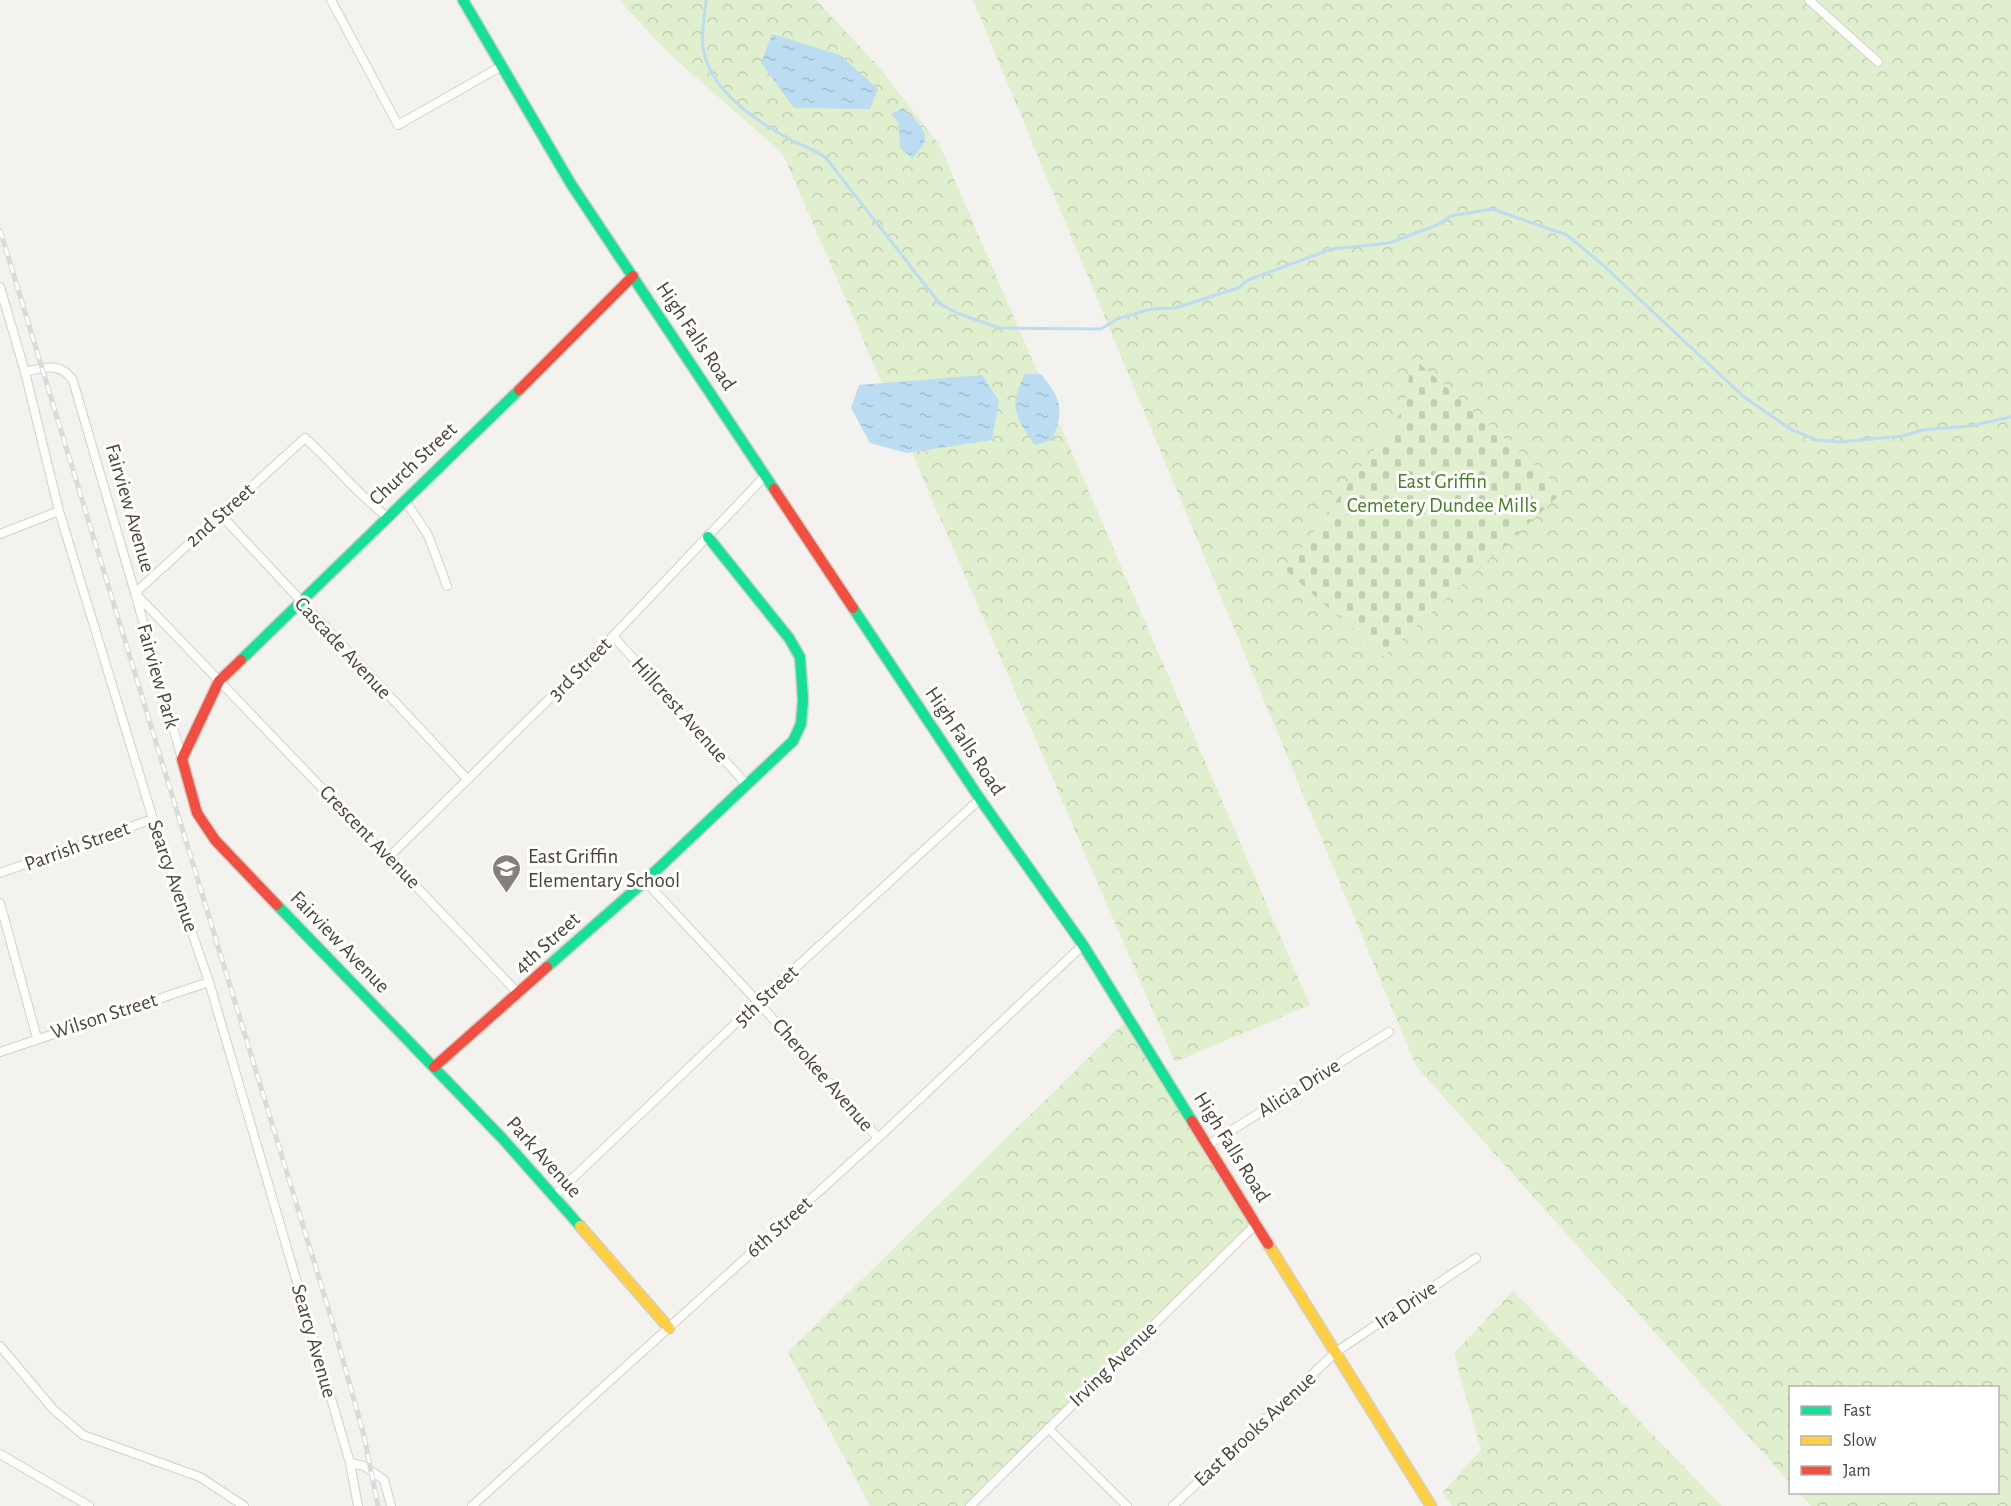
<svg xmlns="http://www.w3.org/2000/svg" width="2011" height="1506" font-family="'Alegreya Sans',sans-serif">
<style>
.forest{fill:url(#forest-crowns)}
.cemetery{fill:url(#cemetery-stones)}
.water{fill:url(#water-ripples)}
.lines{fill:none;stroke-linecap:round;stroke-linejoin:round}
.stream{stroke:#bcdcf2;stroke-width:3}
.street-casing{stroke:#d1d0cb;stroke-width:10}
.fast-casing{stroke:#d3cfc4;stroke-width:13}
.slow-casing{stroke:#d3cfc4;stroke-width:13}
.jam-casing{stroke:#d3cfc4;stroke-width:13}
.street{stroke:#fdfdfc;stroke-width:8}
.fast{stroke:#16e098;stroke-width:10}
.slow{stroke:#ffcf43;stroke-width:10}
.jam{stroke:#f24e42;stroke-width:10}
.rail-casing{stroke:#dadada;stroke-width:5}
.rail{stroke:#fff;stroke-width:3;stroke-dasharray:9;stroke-linecap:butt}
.labels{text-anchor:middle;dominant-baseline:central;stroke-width:6;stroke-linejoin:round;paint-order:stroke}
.street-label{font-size:21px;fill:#4b4438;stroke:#fff}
.park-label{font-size:21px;fill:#478127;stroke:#fff}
.poi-label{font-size:21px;fill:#4b4438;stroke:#fff;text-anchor:start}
</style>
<defs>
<pattern id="forest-crowns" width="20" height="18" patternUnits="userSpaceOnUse" patternTransform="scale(1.5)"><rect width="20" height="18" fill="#e0efcd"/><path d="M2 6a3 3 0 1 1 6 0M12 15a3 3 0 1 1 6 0" fill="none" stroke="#c2ceb1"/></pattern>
<pattern id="cemetery-stones" width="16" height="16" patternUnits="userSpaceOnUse" patternTransform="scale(1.5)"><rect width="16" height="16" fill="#e0efcd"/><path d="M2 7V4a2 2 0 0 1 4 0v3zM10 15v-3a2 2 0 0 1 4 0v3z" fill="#c2ceb1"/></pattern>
<pattern id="water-ripples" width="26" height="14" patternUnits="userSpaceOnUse" patternTransform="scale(1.5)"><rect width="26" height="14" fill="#bcdcf2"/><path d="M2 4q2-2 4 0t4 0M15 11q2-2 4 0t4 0" fill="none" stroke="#a3bed0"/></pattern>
</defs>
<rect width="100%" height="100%" fill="#f3f2ee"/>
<path class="forest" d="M622,0h194l63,67 61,79 370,859 -135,57 -392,-908 -118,-104 -45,-49z
M973,0h1038v1506h-200l-12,-13 199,-1v-104h-208v95l-374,-417z
M1126,1021l127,203 -283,282h-100l-82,-154z
M1513,1291l209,215h-270l-9,-14 38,-42 -27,-97z"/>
<path class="cemetery" d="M1412,357l152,134 -180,165 -99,-86 119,-161z"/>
<path class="water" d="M772,34l68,21 38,34 -8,20 -76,-1 -33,-45z
M903,108c20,19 33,29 9,50l-12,-10 -2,-26 -7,-8z
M1025,374h16c20,25 24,35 11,66l-17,5c-20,-29 -27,-38 -10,-71z
M982,375l17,26 -7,39 -85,13 -37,-10 -19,-35 8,-23z"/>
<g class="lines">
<path class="stream" d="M706,0c-1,14 -5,32 -3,47 5,42 52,73 86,92 13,7 25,10 37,19l114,146 19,10 41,14 101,1 16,-10 34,-10 24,-1 63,-20 10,-8 84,-31 57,-6 48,-18 14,-9 41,-7 75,26 37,31 140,131 48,33 25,10 22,2 64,-6 19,-6 48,-4 41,-9"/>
<defs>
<path id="street" d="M331,0l67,125 102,-58
M1809,0l69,62
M0,287l25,85 34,139 94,308 56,163 141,481 8,43
M25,372c19,-5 37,-10 48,9l62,212 384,401
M406,502l22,33 19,51
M221,515l246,264
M0,534l59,-23
M613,636l134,149
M182,759l-47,-166 170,-155c28,25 51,55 81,78
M389,857l224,-221 153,-161
M0,873l153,-54
M645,881l113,121 120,136
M0,903l37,135
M0,1052l209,-70
M1208,1145l181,-113
M554,1196l204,-194 222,-203
M0,1346l53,63 30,26 117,42 44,29
M1048,1428l79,78
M0,1454l89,52
M350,1463l14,3 20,14 7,26
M472,1506l406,-368 205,-193
M970,1506l287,-283
M1173,1506l163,-154 140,-94"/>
<path id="fast" d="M463,0l108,184 203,305
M853,608l127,191 103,146 109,176
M241,660l278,-270
M277,905l225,233 78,88
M547,967l98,-86 148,-140 8,-17 2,-24 -3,-43 -11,-19 -81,-101"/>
<path id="slow" d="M580,1226l89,102
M1268,1244l163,262"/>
<path id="jam" d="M519,390l114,-114
M774,489l79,119
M241,660l-22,21 -37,78 15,54 18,27 62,65
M434,1067l113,-100
M1192,1121l76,123"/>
</defs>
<use href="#street" class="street-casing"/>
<use href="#fast" class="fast-casing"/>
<use href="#slow" class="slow-casing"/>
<use href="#jam" class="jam-casing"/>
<use href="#street" class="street"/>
<use href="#fast" class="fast"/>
<use href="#slow" class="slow"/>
<use href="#jam" class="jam"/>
<defs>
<path id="rail" d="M0,230l333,1094 31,112 14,70"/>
</defs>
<use href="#rail" class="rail-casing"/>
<use href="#rail" class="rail"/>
</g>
<defs>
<symbol id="school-pin" viewBox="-11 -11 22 30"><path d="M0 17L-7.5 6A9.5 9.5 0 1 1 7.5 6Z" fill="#868178" stroke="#fff"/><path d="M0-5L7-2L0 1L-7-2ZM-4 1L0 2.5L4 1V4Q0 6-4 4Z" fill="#fff"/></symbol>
</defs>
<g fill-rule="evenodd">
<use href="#school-pin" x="490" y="852" width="33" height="45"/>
</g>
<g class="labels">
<g class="street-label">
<text transform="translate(696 336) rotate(56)">High Falls Road</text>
<text transform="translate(413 464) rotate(-43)">Church Street</text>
<text transform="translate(130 508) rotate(74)">Fairview Avenue</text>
<text transform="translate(220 515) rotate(-42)">2nd Street</text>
<text transform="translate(343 648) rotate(47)">Cascade Avenue</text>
<text transform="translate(580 669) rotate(-45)">3rd Street</text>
<text transform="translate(158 676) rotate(74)">Fairview Park</text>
<text transform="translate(680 710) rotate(48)">Hillcrest Avenue</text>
<text transform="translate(965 741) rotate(56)">High Falls Road</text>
<text transform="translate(370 837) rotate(46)">Crescent Avenue</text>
<text transform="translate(77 846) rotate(-20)">Parrish Street</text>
<text transform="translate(173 876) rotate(71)">Searcy Avenue</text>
<text transform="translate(340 942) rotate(46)">Fairview Avenue</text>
<text transform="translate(547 943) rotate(-42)">4th Street</text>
<text transform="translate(766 996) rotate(-43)">5th Street</text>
<text transform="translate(104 1016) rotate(-18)">Wilson Street</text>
<text transform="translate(823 1075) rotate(49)">Cherokee Avenue</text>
<text transform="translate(1299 1088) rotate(-32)">Alicia Drive</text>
<text transform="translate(1232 1147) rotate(58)">High Falls Road</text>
<text transform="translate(544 1157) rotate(48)">Park Avenue</text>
<text transform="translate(779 1227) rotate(-42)">6th Street</text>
<text transform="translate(1406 1305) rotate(-34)">Ira Drive</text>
<text transform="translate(314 1341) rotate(74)">Searcy Avenue</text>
<text transform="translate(1113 1364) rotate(-44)">Irving Avenue</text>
<text transform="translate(1255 1429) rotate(-43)">East Brooks Avenue</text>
</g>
<g class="park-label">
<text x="1442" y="481">East Griffin<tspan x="1442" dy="24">Cemetery Dundee Mills</tspan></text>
</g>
<g class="poi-label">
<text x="528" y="856">East Griffin<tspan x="528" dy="24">Elementary School</tspan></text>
</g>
</g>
<rect x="1789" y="1386" width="210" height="108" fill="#ffffff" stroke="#b7b4af" stroke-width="1.5"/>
<rect x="1801" y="1406" width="30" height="9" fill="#16e098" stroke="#b7b4af" stroke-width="1.5"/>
<text x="1843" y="1416" font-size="18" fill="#4b4438">Fast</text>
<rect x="1801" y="1436" width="30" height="9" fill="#ffcf43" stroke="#b7b4af" stroke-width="1.5"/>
<text x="1843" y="1446" font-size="18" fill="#4b4438">Slow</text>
<rect x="1801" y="1466" width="30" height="9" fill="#f24e42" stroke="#b7b4af" stroke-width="1.5"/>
<text x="1843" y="1476" font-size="18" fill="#4b4438">Jam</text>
</svg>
